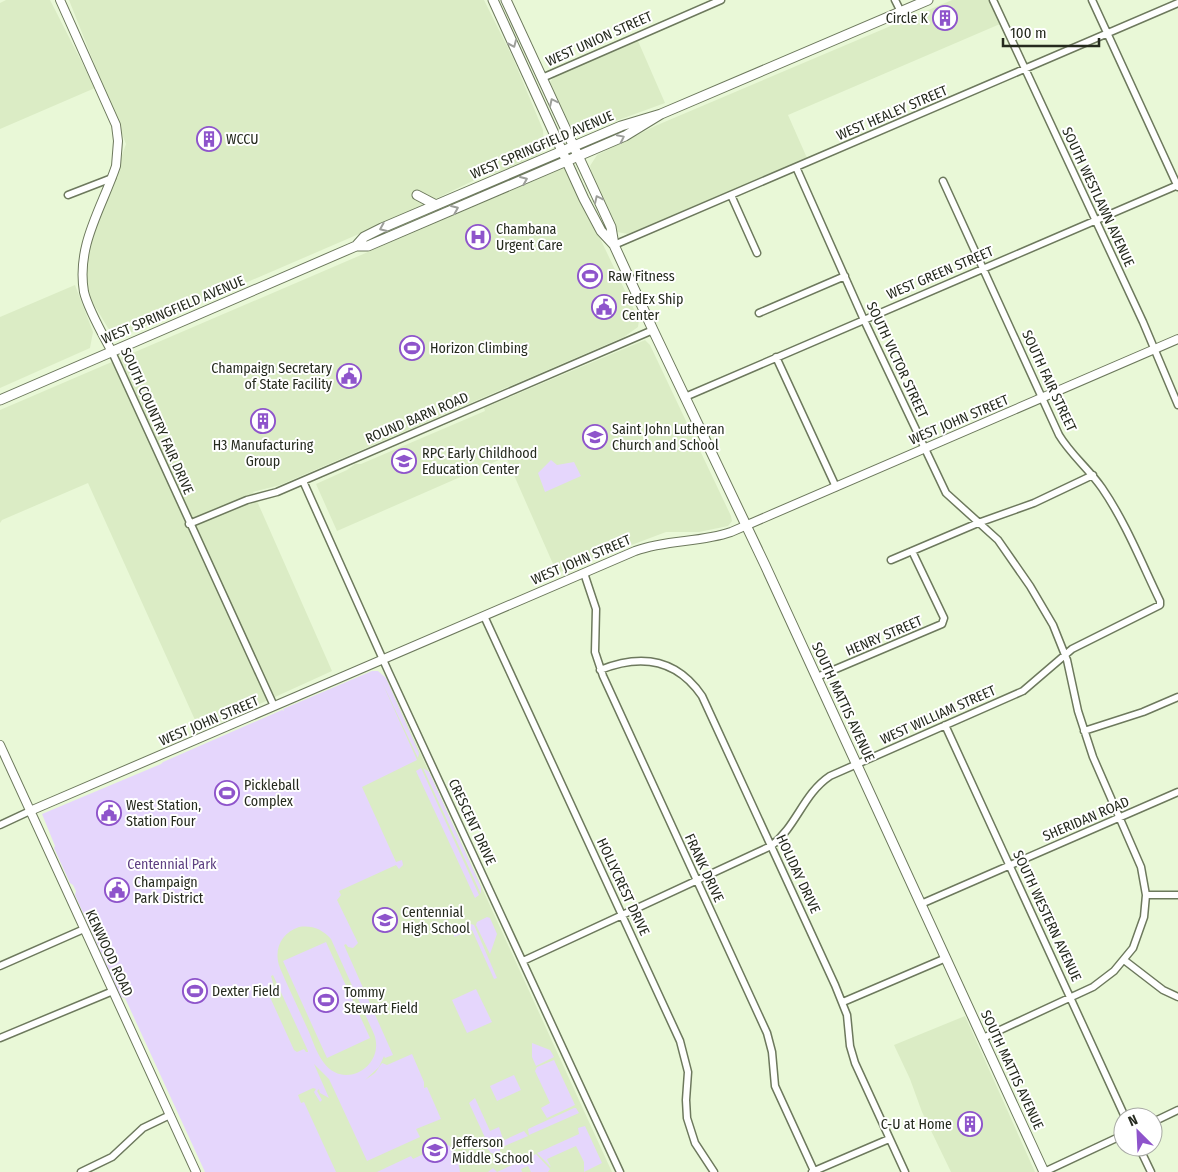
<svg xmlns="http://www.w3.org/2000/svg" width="1178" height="1172" font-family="'Fira Sans Condensed',sans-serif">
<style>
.built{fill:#dbecc5}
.green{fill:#e5d6fc;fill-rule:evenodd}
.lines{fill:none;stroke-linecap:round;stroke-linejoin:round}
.minor-casing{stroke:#6d795d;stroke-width:9}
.tertiary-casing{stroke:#6d795d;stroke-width:10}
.secondary-casing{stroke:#6d795d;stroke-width:11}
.minor{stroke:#fff;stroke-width:6}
.tertiary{stroke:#fff;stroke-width:8}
.secondary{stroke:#fff;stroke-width:9}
.oneway{stroke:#9d9f9a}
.labels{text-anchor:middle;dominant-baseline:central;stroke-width:4;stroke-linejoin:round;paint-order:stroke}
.poi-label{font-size:14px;fill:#252a1e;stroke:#fff;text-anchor:start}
.street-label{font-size:14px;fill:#252a1e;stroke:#fff}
.park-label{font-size:14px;fill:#5d3f81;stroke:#fff}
</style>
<rect width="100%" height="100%" fill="#e9f8d7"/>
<path class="built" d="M6,0h44l45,88 -95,41v-126z
M69,0h415l29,58 30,72 1,15 -2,7 -8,6 -25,12 -26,6 -87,42 -269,116 -12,1 -7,-7 -18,-30 -5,-18 1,-23 40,-113z
M952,0h46l9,21 -219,94 19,43 -179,76 -11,-2 -24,-52 -3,-14 7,-11 58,-29z
M638,41l27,62 -74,27 -14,1 -4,-2 -8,-11 -15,-36 4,-5z
M566,167l73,153 -1,7 -14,10 -344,148 -27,7 79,179 -132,60 -112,-248 -86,37 -2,3v-113z
M75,285l18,47 -3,16 -90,40v-71z
M645,340l5,5 81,171 1,5 -4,5 -29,6h-33l-109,41 -51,-116 -169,74 -21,-47 31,-14 8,-6h6l124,-53 -1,-3z
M386,678l198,433 28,61h-396l13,-232 109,-49 -16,-185z
M965,1016l70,156h-84l-29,-60 -12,-33 -16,-34z"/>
<path class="green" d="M551,460l6,5 17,-3 7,14 -36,16 -7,-19z
M372,671h6l8,7 33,75 -1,5 -37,-78 36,80 -55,27 34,75 6,-2 1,5 -4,4 -3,-4 -57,26 2,4 -4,5 21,43 -5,5 -5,-1 -2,-3 -2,1 49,110 -8,3 -1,-2 -5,11 -14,13 10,-7 7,-10 5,2 25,-11 12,28v6l3,-1 14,32 -25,10 4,8 -53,24 -38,-82 -15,-15 15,34 -9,-5 -1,-4 -2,2 5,9 -2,2 -6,-10 2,-3 -3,-1 -15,7 3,8 3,-1 32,70h-131l-80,-174 -4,-1 -46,-102 1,-4 -3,-6 -3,-2 -16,-35 1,-2 -13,-32 119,-50 2,-2 119,-52 2,1 -1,-2zM299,927c13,-2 23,2 32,12l43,95c12,31 -29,57 -50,29 -7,-9 -11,-21 -15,-31 -10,-22 -20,-43 -29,-64 -7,-18 1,-35 19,-41zM273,975l35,76v1h-2l-2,-3 -7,3 -3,-2 -25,-55 3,-2 -2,-4 4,-2 -3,-11z
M421,768l58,127 -4,3 -59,-127z
M423,768l6,4 52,115v7z
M487,917l3,1 7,16 -7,20 -14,-29 1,-3z
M471,924l3,1 23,53 -3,1 -22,-49 -18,7v-5z
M326,942l44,96 -43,20 -44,-97z
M476,989l16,33 -25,11 -15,-33z
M532,1043l18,7 4,7 -18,9 -4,-9z
M554,1060l21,45 -28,13 -6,-10 9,-5 -15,-32 2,-4z
M514,1075l7,15 -24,11 -7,-15z
M475,1098l15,33 9,-4 4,12 -15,5 -19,-41z
M574,1108h2l3,5 -50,22 -1,-6z
M585,1126l17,37 -18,9v-10l-8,-16 -29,13 4,8 -14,-14 42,-19 -1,-6z
M524,1131l4,5 -28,12v7l-9,-2 -4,-5z
M445,1144l5,2 4,10h3l3,16h-83l34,-16 2,3 15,-7v-2z
M536,1154l14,15 -2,3h-17l-3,-6 -7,3 1,3h-34l5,-4 4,4z"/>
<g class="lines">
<defs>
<path id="minor" d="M895,0l6,12
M993,0l150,322 35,83
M1092,0l86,187
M542,78l179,-78
M796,167l68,153 82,173 52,47 32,46 23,39 14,35 11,51 15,46 48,110 5,28 -2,22 -11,31 -19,23 -21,16 -110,51
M68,195l44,-17
M731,195l26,58
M614,245l564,-242
M759,313l86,-37
M112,352l162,354
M776,357l60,130
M685,397l493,-212
M303,481l86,192 231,499
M189,524l58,-24 30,-8 376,-162
M891,560l87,-37 56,-20 59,-28
M584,573l12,36 -1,43 8,24 164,357 5,19 3,34 39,85
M484,616l196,425 8,31 -2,28 1,18 8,25 19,29
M600,670c40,-16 76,-12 102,26l133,289 12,30 3,31 5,17 50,109
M817,677l125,-53 2,-6 -32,-67
M945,725l180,392
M1084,731l59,-19 35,-15
M0,825l30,-14
M1146,895h32
M921,904l257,-112
M1124,960l39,30 15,7
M523,961l248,-115c26,-20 32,-52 59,-70l193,-85 49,-42 88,-44v-4c-18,-37 -34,-78 -58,-113 -13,-19 -31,-33 -43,-53l-116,-254
M0,966l84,-37
M843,1002l103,-44
M0,1038l113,-47
M1153,1122l25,-12
M1139,1147l12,25
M81,1172l31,-15 31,-29 27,-13
M812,1172l77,-33
M1044,1172l79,-37"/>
<path id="tertiary" d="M60,0l56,125 2,16 -2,25c-14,42 -40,79 -32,126 4,17 19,43 28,60
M0,745l196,427
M30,811l605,-260c33,-12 64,-8 96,-19l447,-193"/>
<path id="secondary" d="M493,0l91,199 17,32 13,14
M506,0l105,227 3,18 39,85 112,235 279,607
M417,195l19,10
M356,246l8,-9 18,-9 239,-102 40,-12 267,-114
M0,400l356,-154h12l257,-110 36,-22"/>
</defs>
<use href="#minor" class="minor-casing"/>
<use href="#tertiary" class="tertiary-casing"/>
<use href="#secondary" class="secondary-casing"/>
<use href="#minor" class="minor"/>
<use href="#tertiary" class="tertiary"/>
<use href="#secondary" class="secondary"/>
</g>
<defs><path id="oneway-chevron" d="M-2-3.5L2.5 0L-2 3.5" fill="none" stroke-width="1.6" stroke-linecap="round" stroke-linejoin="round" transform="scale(1.25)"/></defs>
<g class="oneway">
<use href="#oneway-chevron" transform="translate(513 44) rotate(66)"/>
<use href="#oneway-chevron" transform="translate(553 102) rotate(-116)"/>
<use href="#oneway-chevron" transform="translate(621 138) rotate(-26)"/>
<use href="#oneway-chevron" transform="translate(524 180) rotate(-23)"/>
<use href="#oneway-chevron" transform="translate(598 199) rotate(-115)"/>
<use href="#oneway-chevron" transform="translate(455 209) rotate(-23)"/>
<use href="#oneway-chevron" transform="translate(383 228) rotate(157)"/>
</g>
<defs>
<symbol id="building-ring" viewBox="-11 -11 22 22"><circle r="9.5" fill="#fff" stroke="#8e54cb" stroke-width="1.5"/><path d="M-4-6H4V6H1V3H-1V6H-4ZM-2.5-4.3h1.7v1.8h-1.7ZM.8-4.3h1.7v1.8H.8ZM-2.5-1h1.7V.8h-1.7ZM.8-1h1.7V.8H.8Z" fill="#8e54cb"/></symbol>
<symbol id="hospital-ring" viewBox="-11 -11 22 22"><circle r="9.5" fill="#fff" stroke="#8e54cb" stroke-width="1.5"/><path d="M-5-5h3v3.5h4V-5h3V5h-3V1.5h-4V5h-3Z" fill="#8e54cb"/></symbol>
<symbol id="stadium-ring" viewBox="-11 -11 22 22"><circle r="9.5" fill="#fff" stroke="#8e54cb" stroke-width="1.5"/><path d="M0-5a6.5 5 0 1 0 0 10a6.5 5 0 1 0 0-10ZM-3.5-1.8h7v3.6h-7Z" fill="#8e54cb"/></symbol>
<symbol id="civic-ring" viewBox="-11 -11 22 22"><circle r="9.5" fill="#fff" stroke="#8e54cb" stroke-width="1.5"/><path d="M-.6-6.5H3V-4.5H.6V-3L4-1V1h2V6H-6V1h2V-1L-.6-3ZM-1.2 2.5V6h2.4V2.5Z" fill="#8e54cb"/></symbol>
<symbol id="school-ring" viewBox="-11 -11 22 22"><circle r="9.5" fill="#fff" stroke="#8e54cb" stroke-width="1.5"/><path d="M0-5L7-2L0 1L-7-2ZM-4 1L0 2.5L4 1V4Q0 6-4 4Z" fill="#8e54cb"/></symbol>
</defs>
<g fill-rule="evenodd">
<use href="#building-ring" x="931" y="4" width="28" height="28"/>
<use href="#building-ring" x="195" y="125" width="28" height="28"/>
<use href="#hospital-ring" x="464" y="223" width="28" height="28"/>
<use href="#stadium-ring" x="576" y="262" width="28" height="28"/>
<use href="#civic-ring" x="590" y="293" width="28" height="28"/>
<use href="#stadium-ring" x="398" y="334" width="28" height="28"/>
<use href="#civic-ring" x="335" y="362" width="28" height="28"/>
<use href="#building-ring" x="249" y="407" width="28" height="28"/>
<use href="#school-ring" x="581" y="423" width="28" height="28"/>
<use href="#school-ring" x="390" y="447" width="28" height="28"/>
<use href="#stadium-ring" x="213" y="779" width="28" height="28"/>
<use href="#civic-ring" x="95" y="799" width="28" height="28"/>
<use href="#civic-ring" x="103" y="876" width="28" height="28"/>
<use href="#school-ring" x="371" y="906" width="28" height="28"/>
<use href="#stadium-ring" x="181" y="977" width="28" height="28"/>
<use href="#stadium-ring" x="312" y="986" width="28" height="28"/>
<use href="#building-ring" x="956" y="1110" width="28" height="28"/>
<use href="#school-ring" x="421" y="1136" width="28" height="28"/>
</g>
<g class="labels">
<g class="poi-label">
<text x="928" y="18" text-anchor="end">Circle K</text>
<text x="226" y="139">WCCU</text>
<text x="496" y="229">Chambana<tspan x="496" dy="16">Urgent Care</tspan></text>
<text x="608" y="276">Raw Fitness</text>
<text x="622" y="299">FedEx Ship<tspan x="622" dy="16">Center</tspan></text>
<text x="430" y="348">Horizon Climbing</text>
<text x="332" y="368" text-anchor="end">Champaign Secretary<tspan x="332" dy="16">of State Facility</tspan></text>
<text x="612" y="429">Saint John Lutheran<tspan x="612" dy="16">Church and School</tspan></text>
<text x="263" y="445" text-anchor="middle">H3 Manufacturing<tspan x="263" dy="16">Group</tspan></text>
<text x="422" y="453">RPC Early Childhood<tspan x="422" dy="16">Education Center</tspan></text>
<text x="244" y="785">Pickleball<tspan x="244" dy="16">Complex</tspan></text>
<text x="126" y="805">West Station,<tspan x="126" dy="16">Station Four</tspan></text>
<text x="134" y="882">Champaign<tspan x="134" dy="16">Park District</tspan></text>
<text x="402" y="912">Centennial<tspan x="402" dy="16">High School</tspan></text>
<text x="212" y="991">Dexter Field</text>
<text x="344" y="992">Tommy<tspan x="344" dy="16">Stewart Field</tspan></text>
<text x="952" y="1124" text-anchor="end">C-U at Home</text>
<text x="452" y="1142">Jefferson<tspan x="452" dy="16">Middle School</tspan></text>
</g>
<g class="street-label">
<text transform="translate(599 39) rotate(-24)">WEST UNION STREET</text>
<text transform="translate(892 113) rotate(-23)">WEST HEALEY STREET</text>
<text transform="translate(542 145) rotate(-23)">WEST SPRINGFIELD AVENUE</text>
<text transform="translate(1098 197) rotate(65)">SOUTH WESTLAWN AVENUE</text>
<text transform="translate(940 273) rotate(-23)">WEST GREEN STREET</text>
<text transform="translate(173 310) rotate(-23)">WEST SPRINGFIELD AVENUE</text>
<text transform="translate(897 360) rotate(65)">SOUTH VICTOR STREET</text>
<text transform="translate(1049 381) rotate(65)">SOUTH FAIR STREET</text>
<text transform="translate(417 418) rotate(-23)">ROUND BARN ROAD</text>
<text transform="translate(959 420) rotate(-23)">WEST JOHN STREET</text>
<text transform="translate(157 421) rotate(66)">SOUTH COUNTRY FAIR DRIVE</text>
<text transform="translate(581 560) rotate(-23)">WEST JOHN STREET</text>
<text transform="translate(884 636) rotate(-23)">HENRY STREET</text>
<text transform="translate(843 702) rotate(65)">SOUTH MATTIS AVENUE</text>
<text transform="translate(938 715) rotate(-24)">WEST WILLIAM STREET</text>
<text transform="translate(209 721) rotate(-23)">WEST JOHN STREET</text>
<text transform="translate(1086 819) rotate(-23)">SHERIDAN ROAD</text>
<text transform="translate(472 822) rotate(65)">CRESCENT DRIVE</text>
<text transform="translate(704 868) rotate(65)">FRANK DRIVE</text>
<text transform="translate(798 874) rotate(65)">HOLIDAY DRIVE</text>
<text transform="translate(623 887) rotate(65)">HOLLYCREST DRIVE</text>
<text transform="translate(1047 916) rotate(65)">SOUTH WESTERN AVENUE</text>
<text transform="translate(109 953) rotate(65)">KENWOOD ROAD</text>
<text transform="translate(1012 1070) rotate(65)">SOUTH MATTIS AVENUE</text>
</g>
<g class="park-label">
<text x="172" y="864">Centennial Park</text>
</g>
</g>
<g transform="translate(1138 1132) rotate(336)"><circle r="24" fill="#ffffff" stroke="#a8aaa5"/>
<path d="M0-4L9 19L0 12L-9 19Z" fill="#8e54cb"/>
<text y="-8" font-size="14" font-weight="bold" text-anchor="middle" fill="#252a1e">N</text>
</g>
<path d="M1003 38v8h96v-8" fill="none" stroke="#252a1e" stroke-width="2.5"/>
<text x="1010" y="38" font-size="15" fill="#252a1e" stroke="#ffffff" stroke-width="4" paint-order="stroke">100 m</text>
</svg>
